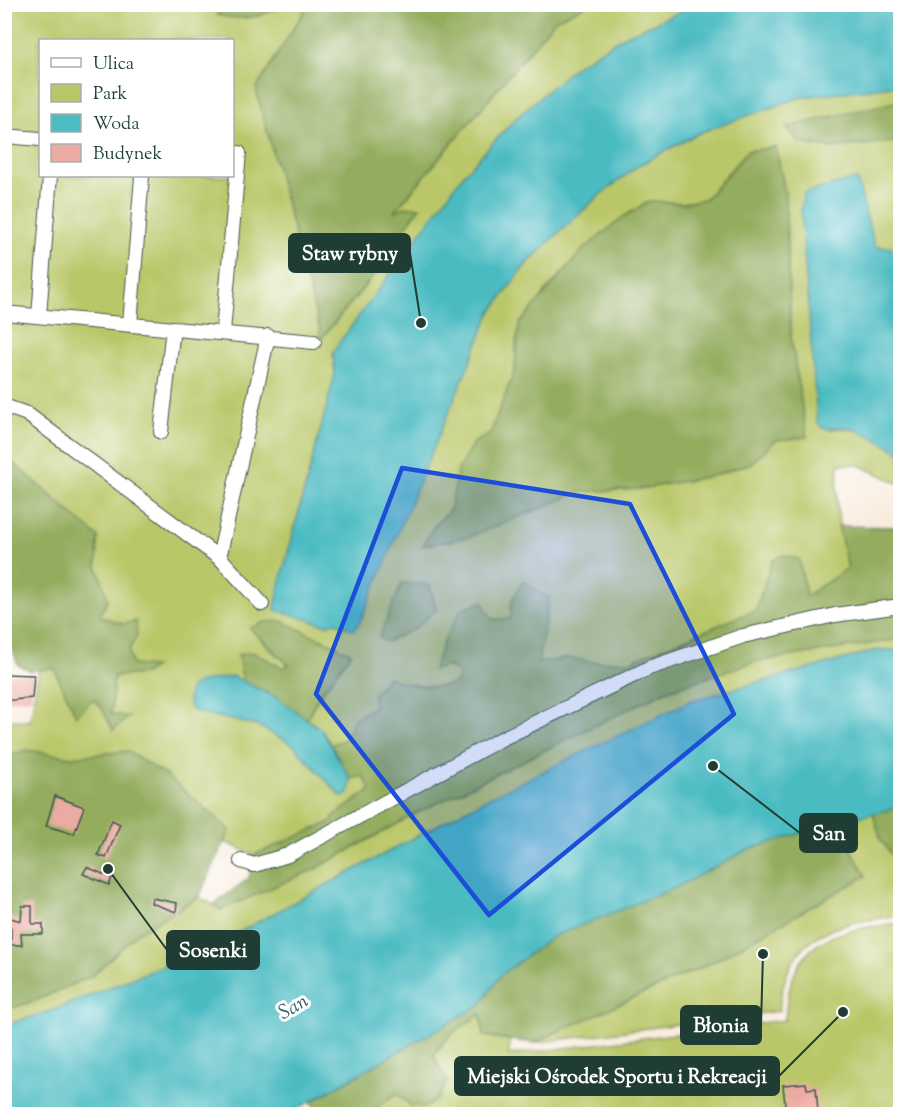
<svg xmlns="http://www.w3.org/2000/svg" width="905" height="1119" font-family="'Sorts Mill Goudy',serif">
<style>
.green{fill:#bac769;stroke:#6c824e;stroke-width:1.5;fill-rule:evenodd}
.forest{fill:#93ac5d;stroke:#597448;stroke-width:1.5}
.water{fill:#4cbbc2;stroke:#367c7b;stroke-width:1.5}
.building{fill:#ecaba2}
.lines{fill:none;stroke-linecap:round;stroke-linejoin:round}
.minor-casing{stroke:#40574d;stroke-width:16}
.minor{stroke:#fff;stroke-width:14}
.marked{fill:#1d4ed8;fill-opacity:0.2;stroke:#1d4ed8;stroke-width:4.5;stroke-linejoin:round}
.labels{text-anchor:middle;dominant-baseline:central;stroke-width:6;stroke-linejoin:round;paint-order:stroke}
.water-label{font-size:20px;font-style:italic;fill:#2c635f;stroke:#fff}
.leader{fill:none;stroke:#1f3d34;stroke-width:2}
.callout-dot{fill:#1f3d34;stroke:#fff;stroke-width:2}
.callout{fill:#1f3d34;stroke:#1f3d34;stroke-width:2}
.callout-label{font-size:20px;text-anchor:middle;font-weight:bold;fill:#fff}
</style>
<rect width="100%" height="100%" fill="#fff"/>
<filter id="ink" filterUnits="userSpaceOnUse"><feTurbulence type="fractalNoise" baseFrequency=".0167" numOctaves="2"/><feDisplacementMap in="SourceGraphic" scale="12" xChannelSelector="R" yChannelSelector="G"/><feConvolveMatrix kernelMatrix="1 2 1 2 8 2 1 2 1" color-interpolation-filters="sRGB"/></filter>
<filter id="wash" filterUnits="userSpaceOnUse"><feTurbulence type="fractalNoise" baseFrequency=".008" numOctaves="4" result="noise"/><feDisplacementMap in="SourceGraphic" scale="24" xChannelSelector="R" yChannelSelector="G"/><feGaussianBlur stdDeviation="1.35" result="paint"/><feColorMatrix in="noise" values="0 0 0 0 0 0 0 0 0 0 0 0 0 0 0 0 0 1.4 0 .05"/><feComposite in="paint" operator="in"/></filter>
<g filter="url(#wash)">
<rect width="100%" height="100%" fill="#f9ecdd"/>
<path class="green" d="M5,5h223l-11,10 58,-6 7,-4h26l-52,84 64,241v11l54,-66 10,-26 14,-11 21,-31h-14l-12,7 162,-194 31,-15h112l-74,31 -48,30 -59,51 -53,57 -131,180 2,20 -51,194 51,54 19,7 7,-9 129,-306 33,-46 27,-27 49,-45 40,-31 60,-32 102,-36 99,-12v16l-32,10 -68,32 31,5 67,-7 2,107 -25,-1 -58,165v9l13,9c24,-8 49,12 70,22v32l-41,-19 -20,-1c-5,37 0,69 9,104l-42,28 -7,-37 -27,2 -16,49 -125,51 -39,1 -23,-4 -32,5 12,-64 -37,1 -1,19h-19l-58,50 15,-3 8,5v11c-21,10 -48,3 -70,-5l-13,30 -19,11 -11,22 -13,5 -10,-16 -14,-10c11,-24 29,-44 44,-66l-31,-15 -70,-10 25,26 14,10 -6,4 -31,-16 -14,3 5,26 -11,-5 -42,32 7,4 61,14 34,18 50,53 7,-4 2,-14 12,-3 8,13 -37,27 -3,6 -77,33 -29,-13 5,-12 -102,-79 -57,6 -45,-7 -21,7 -1,-38 26,2 9,-51 15,-2 22,47 17,-16 8,7 12,23 15,-12 -17,-3 3,-38 29,-2 10,-6 -21,-3 -3,-15 8,-15 -14,-11 -24,-8 9,-17 -11,-33 1,-29 -93,-82zM40,40h192v136h-192zM776,147l9,46 6,144 15,100 -30,3 -25,23 -39,13 -72,13 -60,3 -111,45 -46,8 11,-19 16,-16 23,-67 17,-9 25,-64 1,-30 30,-49 37,-41 40,-33 26,-16 34,2 22,-4 42,-48z
M900,639v11h-22l-188,51 -202,97 -271,146 -166,67 -46,14v-15l32,-10 56,-25 44,-42 62,-36 22,12 96,-41 100,-55 248,-122 89,-29z
M873,813l8,27 17,24h2v52c-67,7 -114,16 -121,95l-246,32 180,-81 133,-121 -19,-16z
M900,923v191h-533l30,-21 13,12 37,-24 -14,-25 18,-22 30,-20 3,22 26,4 -1,15 276,-35c5,-81 45,-89 115,-97z"/>
<path class="forest" d="M228,4h54v1c-20,13 -43,16 -65,10z
M308,5h278l-31,15 -161,192 11,-5h15l-22,31 -14,11 -10,26 -55,66 1,-11 -64,-241z
M900,101l-2,40 -67,7 -31,-5 -14,-16z
M776,147l9,46 6,144 16,100 -31,3 -25,23 -39,13 -72,13 -60,3 -111,45 -46,9 11,-20 16,-16 8,-40 15,-27 17,-9 25,-64 4,-46 64,-74 40,-33 27,-16 33,2 22,-4 43,-48z
M4,455l94,82 -1,29 11,33 -9,17 24,8 13,-3 1,14 -8,15 3,15 22,2 -10,7 -30,2 -3,38 18,3 -16,13 -12,-23 -8,-8 -17,17 -22,-48 -23,3 -13,-6 -5,-15 -8,-4z
M838,526l62,1v112l-146,23 -89,29 -248,122 -100,55 -96,42 -8,-5 36,-27 5,-23 77,-33 3,-6 37,-26 -8,-14 -12,3 -20,-34 13,-5 11,-22 19,-11 -1,-13 14,-17c22,8 49,15 70,5v-11l-8,-5 -16,4 12,-32 17,-30 21,-6 9,17h18l2,-19 11,-19 26,17 -11,65 31,-5 23,4 39,-1 125,-51 16,-49 11,-6 16,4 7,37 42,-28z
M402,583l28,2 6,25 -20,18 -29,14 -8,-4z
M282,621l69,32 -35,47 -9,19 -30,-21 -34,-17 -5,-26 14,-3 31,16 6,-3 -39,-37 15,-6z
M26,750l45,7 57,-6 39,25 63,54 -31,67 -62,36 -44,42 -56,25 -32,10 -1,-253z
M900,807v57h-2l-17,-24 -8,-27z
M827,825l19,16 20,35 -153,86 -180,81 -49,-7 -4,-22 -29,20 -18,21 14,26 -9,18 -14,9 -14,-3 -13,-12 -30,21h-48l-8,-12 169,-97 20,-30 54,-39 121,-48 72,-38z"/>
<path class="water" d="M698,4l202,1v80l-99,12 -102,36 -60,32 -40,31 -49,45 -27,27 -33,46 -129,306 -7,10 -19,-8 -9,3 -51,-15 3,-19 57,-217 -2,-20 6,-11 125,-169 53,-57 59,-51 48,-30z
M857,179l18,68 25,1v204c-17,-8 -39,-25 -59,-25 -7,0 -11,3 -19,1l-5,-7 -16,-209 3,-19z
M878,650h22v157l-73,18 -80,25 -72,38 -121,48 -53,39 -21,30 -191,109h-284v-89l46,-14 166,-67 271,-146 202,-97z
M232,676l45,22 44,31 30,50 -2,15 -7,3 -50,-53 -34,-18 -61,-14 -7,-4 -2,-11 3,-10 10,-5z"/>
<g id="blocks">
<path class="building" d="M4,674l30,1 -2,23 -28,3z
M55,796l29,11 -10,27 -28,-8z
M112,820l8,4 -14,34 -8,-3z
M87,867l25,11 -3,7 -26,-11z
M152,898l25,5 -1,9 -25,-9z
M22,906h10v18h11v10h-22l1,11h-11v-17l-7,-1v-11l17,5z
M806,1083l1,6 9,-1 2,24 -32,2 -3,-29z"/>
</g>
</g>
<g filter="url(#ink)">
<use href="#blocks" fill-opacity="0" stroke="#40574d" stroke-width="1.5"/>
<g class="lines">
<defs>
<path id="minor" d="M4,136l36,3
M4,313l310,29
M39,316l11,-140
M130,324l12,-148
M223,332l16,-179
M4,406l23,8 195,146 40,44
M161,432l12,-104
M219,558l49,-222
M241,861l13,4 34,-10 211,-115 150,-72 94,-32 92,-21 65,-9"/>
</defs>
<use href="#minor" class="minor-casing"/>
<use href="#minor" class="minor"/>
</g>
</g>
<path class="marked" d="M402,468l228,36 104,210 -245,201 -173,-221z"/>
<g class="labels">
<g class="water-label">
<text transform="translate(294 1008) rotate(-30)">San</text>
</g>
</g>
<path class="leader" d="M421 323L410 253M713 766L800 833M108 869L167 950M763 954L761 1025M843 1012L779 1076"/>
<g class="callout-dot">
<circle cx="421" cy="323" r="6"/>
<circle cx="713" cy="766" r="6"/>
<circle cx="108" cy="869" r="6"/>
<circle cx="763" cy="954" r="6"/>
<circle cx="843" cy="1012" r="6"/>
</g>
<g class="callout">
<rect x="289" y="234" width="121" height="38" rx="6"/>
<rect x="800" y="814" width="57" height="38" rx="6"/>
<rect x="167" y="931" width="92" height="38" rx="6"/>
<rect x="681" y="1006" width="80" height="38" rx="6"/>
<rect x="455" y="1057" width="324" height="38" rx="6"/>
</g>
<g class="callout-label">
<text x="350" y="260">Staw rybny</text>
<text x="829" y="840">San</text>
<text x="213" y="957">Sosenki</text>
<text x="721" y="1032">Błonia</text>
<text x="617" y="1083">Miejski Ośrodek Sportu i Rekreacji</text>
</g>
<rect width="905" height="1119" fill="none" stroke="#fff" stroke-width="24"/>
<rect x="39" y="39" width="195" height="138" fill="#ffffff" stroke="#a5b1ae" stroke-width="1.5"/>
<rect x="51" y="58" width="30" height="9" fill="#ffffff" stroke="#a5b1ae" stroke-width="1.5"/>
<text x="93" y="69" font-size="18" fill="#1f3d34">Ulica</text>
<rect x="51" y="84" width="30" height="18" fill="#bac769" stroke="#a5b1ae" stroke-width="1.5"/>
<text x="93" y="99" font-size="18" fill="#1f3d34">Park</text>
<rect x="51" y="114" width="30" height="18" fill="#4cbbc2" stroke="#a5b1ae" stroke-width="1.5"/>
<text x="93" y="129" font-size="18" fill="#1f3d34">Woda</text>
<rect x="51" y="144" width="30" height="18" fill="#ecaba2" stroke="#a5b1ae" stroke-width="1.5"/>
<text x="93" y="159" font-size="18" fill="#1f3d34">Budynek</text>
</svg>
